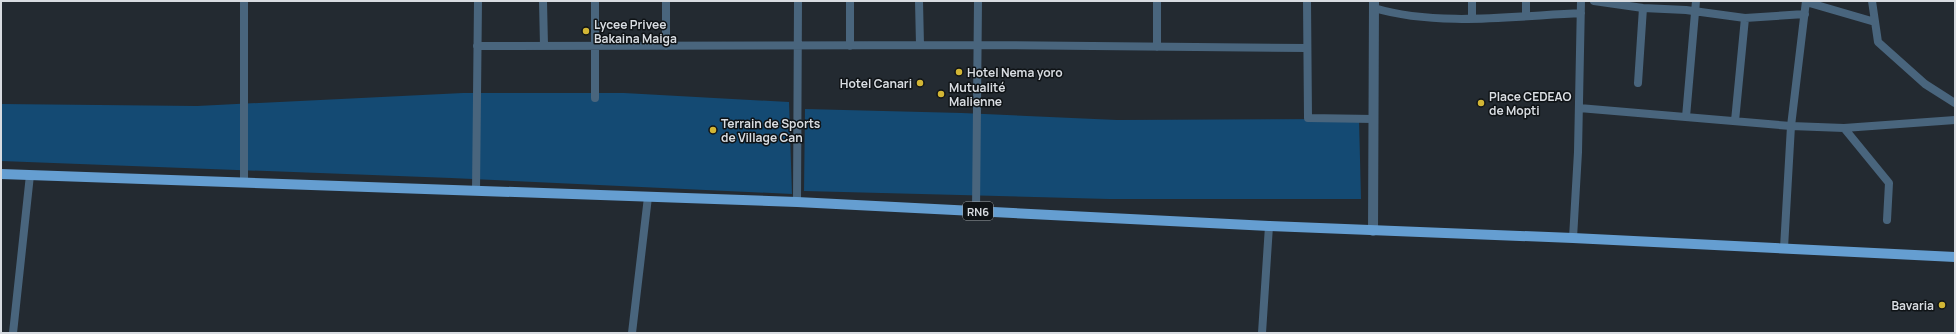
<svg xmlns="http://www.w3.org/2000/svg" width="1956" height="334" font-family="Manrope,sans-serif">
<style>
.grass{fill:#144a73}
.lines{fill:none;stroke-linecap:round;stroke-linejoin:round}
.minor{stroke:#49657d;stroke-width:8}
.tertiary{stroke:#49657d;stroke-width:10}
.primary{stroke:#659ed1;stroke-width:10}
.poi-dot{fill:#d2b635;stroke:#0f1316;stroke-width:1.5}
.labels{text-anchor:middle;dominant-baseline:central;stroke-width:3;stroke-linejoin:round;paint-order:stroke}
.shield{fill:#0f1316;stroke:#9ca0a4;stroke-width:1}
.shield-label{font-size:11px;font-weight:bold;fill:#d8dce1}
.poi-label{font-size:12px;font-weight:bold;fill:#d8dce1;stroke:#0f1316;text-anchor:start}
</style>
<rect width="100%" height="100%" fill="#232a31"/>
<path class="grass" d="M463,93h161l165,9 3,92 -341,-16 -450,-17v-57l196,2z
M805,109l157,4 155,7 242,-1 2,80h-252l-305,-8z"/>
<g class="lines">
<path class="minor" d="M543,1l1,45
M666,1v45
M850,1v45
M919,1l1,44
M1157,1v46
M1307,1l1,117 66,1
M1526,1v15
M1594,1l49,7 43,2 59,8 60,-4
M1872,1l6,41 47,42 30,19
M1806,2l69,20
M1374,8c64,19 141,8 207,5
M1472,18v-17
M477,46l500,-1 330,3
M1638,83l5,-75
M595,98v-97
M1579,108l212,18 53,2 45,55 -2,37
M1686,117l10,-116
M1735,121l10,-103
M1844,128l111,-8
M244,183v-182
M476,191l2,-190
M797,202l1,-201
M976,211l2,-210
M1573,238l5,-86 3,-151
M1784,248l7,-122 15,-125
M13,333l17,-158
M632,333l16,-136
M1262,333l7,-107"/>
<path class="tertiary" d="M1373,231l1,-230"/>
<path class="primary" d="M1,174l796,28 472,24 304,12 382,19"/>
</g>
<g class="poi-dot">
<circle cx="586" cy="31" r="4"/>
<circle cx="959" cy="72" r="4"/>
<circle cx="920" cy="83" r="4"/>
<circle cx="941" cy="94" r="4"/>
<circle cx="1481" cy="103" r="4"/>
<circle cx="713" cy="130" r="4"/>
<circle cx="1942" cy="305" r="4"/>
</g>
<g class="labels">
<rect class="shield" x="963" y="202" width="30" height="18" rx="3"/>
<g class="shield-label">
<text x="978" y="211">RN6</text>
</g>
<g class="poi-label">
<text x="594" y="24">Lycee Privee<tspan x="594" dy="14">Bakaina Maiga</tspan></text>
<text x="967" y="72">Hotel Nema yoro</text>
<text x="912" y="83" text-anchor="end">Hotel Canari</text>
<text x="949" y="87">Mutualité<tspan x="949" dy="14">Malienne</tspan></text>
<text x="1489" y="96">Place CEDEAO<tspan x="1489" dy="14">de Mopti</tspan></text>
<text x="721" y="123">Terrain de Sports<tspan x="721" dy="14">de Village Can</tspan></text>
<text x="1934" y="305" text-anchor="end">Bavaria</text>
</g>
</g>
<rect width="1956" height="334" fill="none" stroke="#d8dce1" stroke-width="4"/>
</svg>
